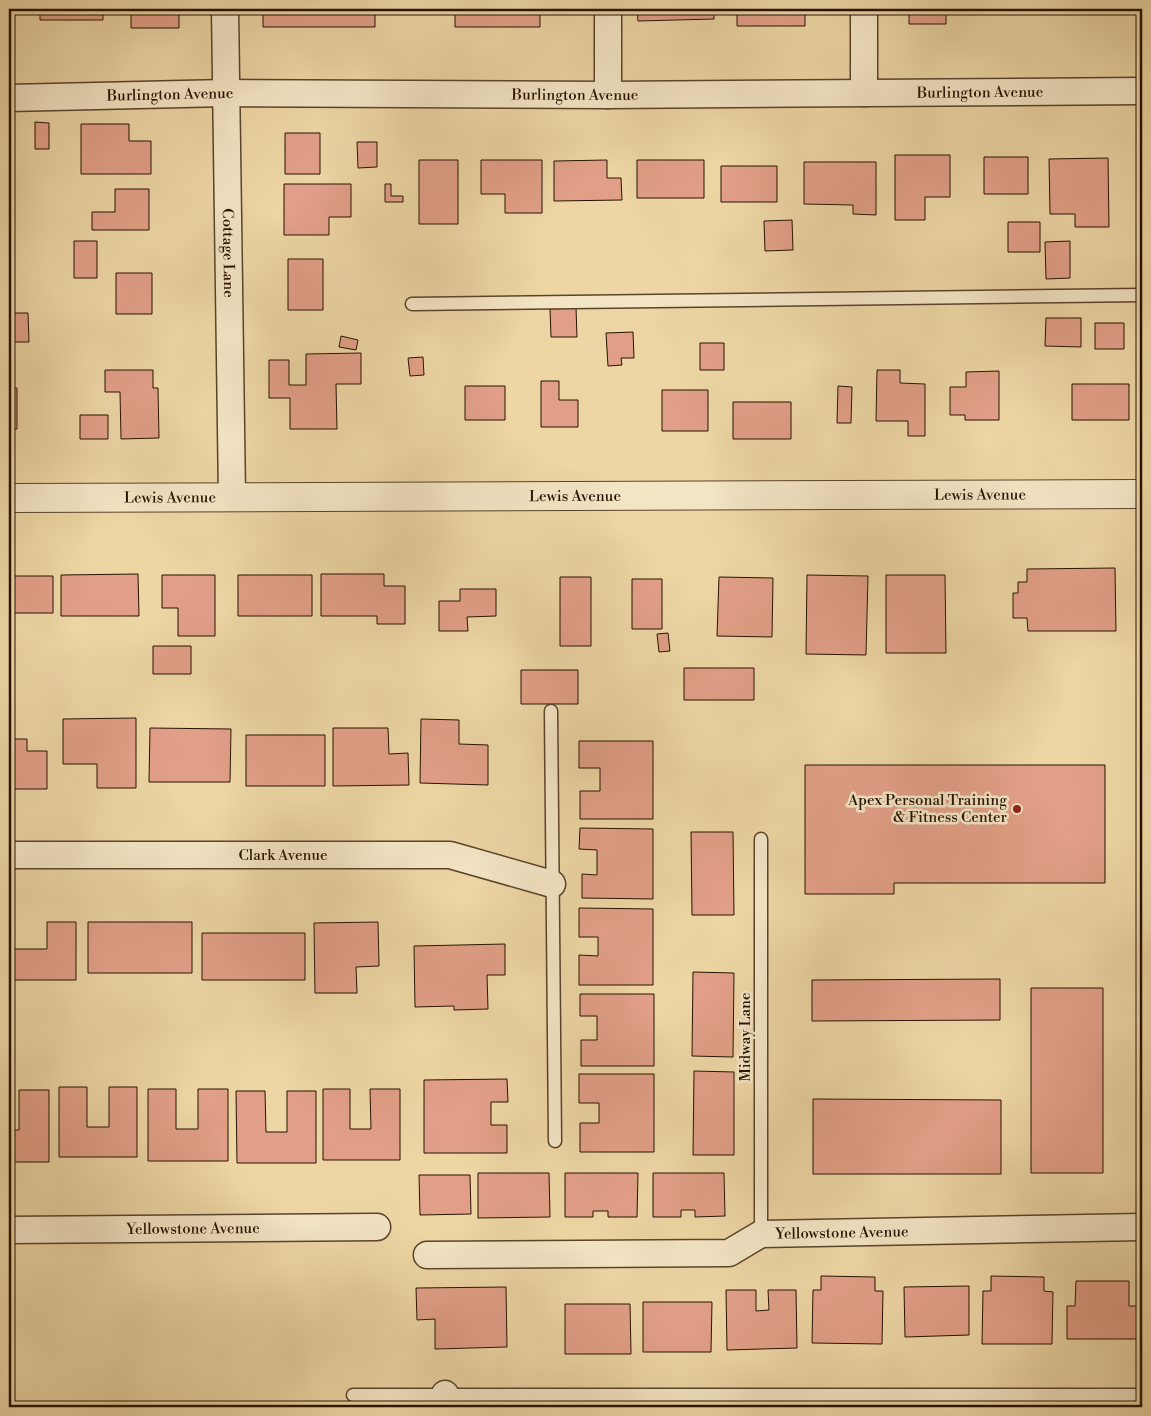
<svg xmlns="http://www.w3.org/2000/svg" width="1151" height="1416" font-family="'Libre Bodoni',serif">
<style>
.building{fill:#e19f87;stroke:#271303}
.lines{fill:none;stroke-linecap:round;stroke-linejoin:round}
.service-casing{stroke:#58442b;stroke-width:15}
.minor-casing{stroke:#58442b;stroke-width:29}
.tertiary-casing{stroke:#58442b;stroke-width:30}
.service{stroke:#f3e4c4;stroke-width:12}
.minor{stroke:#f3e4c4;stroke-width:26}
.tertiary{stroke:#f3e4c4;stroke-width:28}
.poi-dot{fill:#8f2418;stroke:#f3e4c4;stroke-width:2}
.labels{text-anchor:middle;dominant-baseline:central;stroke-width:5;stroke-linejoin:round;paint-order:stroke}
.street-label{font-size:15px;fill:#271303;stroke:#f3e4c4}
.poi-label{font-size:15px;fill:#271303;stroke:#f3e4c4;text-anchor:end}
</style>
<rect width="100%" height="100%" fill="#edd5a4"/>
<filter id="stains"><feTurbulence type="fractalNoise" baseFrequency=".004" numOctaves="4"/><feColorMatrix values="0 0 0 0 .2 0 0 0 0 .09 0 0 0 0 .02 0 0 0 .5 -.17"/></filter>
<radialGradient id="worn" r=".72"><stop offset=".6" stop-color="#630" stop-opacity="0"/><stop offset="1" stop-color="#630" stop-opacity=".3"/></radialGradient>
<path class="building" d="M40,9h63v11h-63z
M131,9h48v19h-48z
M263,9h112v18h-112z
M455,9h85v18h-85z
M637,9h77v10l-76,2z
M737,9h68v17h-68z
M909,9h37v15h-37z
M1007,9h49v5h-49z
M1076,9h34v3h-34z
M35,122l14,1v26h-14z
M81,124h48v17h22v33h-70z
M285,133h35v41h-35z
M357,142h20v25l-19,1z
M895,155h55v42h-25v23h-30z
M984,157h44v37h-44z
M1108,158l1,69h-34v-13h-25l-1,-55z
M419,160h39v64h-39z
M481,160h61v53h-37v-19h-24z
M607,160v18h14l1,22 -68,1v-40z
M637,160h67v38h-67z
M804,162h72v53l-23,-1v-9l-49,-1z
M721,166h56v36h-56z
M284,184h67v33h-22v18h-45z
M385,184h6v12h12v6h-18z
M115,189h34v41h-57v-18h23z
M792,220l1,30 -28,1 -1,-30z
M1008,222h32v30h-32z
M74,241h23v37h-23z
M1070,241v37l-24,1 -1,-37z
M288,259h35v51h-35z
M116,273h36v41h-36z
M576,308l1,29h-26l-1,-28z
M9,313h19l1,29h-20z
M1046,318h35v29l-36,-1z
M1095,323h29v26h-29z
M633,332l1,26h-13l1,7 -14,1 -2,-33z
M341,336l17,4 -2,10 -17,-3z
M700,343h24v27h-24z
M361,353v31h-25l1,45h-47v-31h-21v-38h20v25h17v-31z
M423,357l1,18 -14,1 -2,-18z
M105,370h48v18h5l1,50 -38,1 -1,-47h-15z
M877,370h23v13l25,1v52h-17v-15h-32z
M999,371v49h-34v-5h-15v-28h16v-15z
M541,381h18v19h19v27h-37z
M1072,384h57v36h-57z
M465,386h40v34h-40z
M838,386l14,1 -1,36h-14z
M9,388h8v41h-8z
M662,390h46v41h-46z
M733,402h58v37h-58z
M80,415h28v24h-28z
M1115,568l1,63h-88l-1,-13h-14v-25h5v-11h9v-13z
M138,574l1,42h-78v-41z
M321,574h63v12h21v38h-28v-8h-56z
M162,575h53v61h-37v-28h-16z
M238,575h74v41h-74z
M807,575l61,1 -2,79 -60,-1z
M886,575h59l1,78h-60z
M9,576h44v37h-44z
M560,577h31v69h-31z
M719,577l54,1 -1,59 -55,-1z
M632,579h30v50h-30z
M460,589h36v27l-29,1 1,14h-29v-30h21z
M668,633l2,18 -11,1 -2,-18z
M153,646h38v28h-38z
M684,668h70v32h-70z
M521,670h57v34h-57z
M136,718v70h-39v-24h-34v-45z
M421,719l38,1v24l29,1v40l-68,-2z
M150,728l81,1 -1,53h-81z
M333,728h55l1,26 19,-1 1,32 -76,1z
M246,735h79v51h-79z
M9,739h18v12h20v38h-38z
M579,741h74v78h-73v-28h20v-23h-21z
M805,765h300v118h-211v11h-89z
M580,828l73,1v70l-71,-1v-24l15,1v-25l-18,-1z
M691,832h42l1,83h-42z
M579,908l74,1v76h-74v-30l19,1v-19h-19z
M47,922h29v58h-67v-31h38z
M88,922h104v51h-104z
M378,922l1,44 -23,1 1,26h-42l-1,-70z
M202,933h103v47h-103z
M505,944v31h-18l1,34 -34,1v-4l-39,1 -1,-61z
M693,972l41,1 -1,84 -41,-1z
M1000,979v41l-188,1v-41z
M1031,988h72v185h-72z
M580,994h74v72h-73v-26h16v-24h-17z
M694,1071l40,1v83h-41z
M579,1074h75v78h-74v-29h19v-20h-20z
M507,1079l1,23h-17v23h16v28h-83v-73z
M59,1087h28v40h22v-40h28v70h-78z
M148,1089h28v40h22v-40h30v72h-80z
M323,1089h27v40h21l-1,-40h30v71h-77z
M19,1090h30v72h-40v-32h10z
M236,1091h29l1,41h21v-41h29v72h-79z
M813,1099l188,1v74h-188z
M478,1173h71l1,44 -72,1z
M565,1173h73l-1,44h-29v-6h-15v6h-28z
M653,1173h71l1,43 -30,1v-7h-14v7h-28z
M419,1175h51l1,39 -51,1z
M821,1276l54,1v14h8l-1,53 -70,-1 1,-53h8z
M991,1276l53,1v14l9,1 -1,52h-70l1,-53h8z
M1076,1281h53v25h8v33h-70v-33h8z
M969,1286v49l-64,2 -1,-50z
M506,1287l1,60 -72,2v-30l-18,1 -1,-32z
M726,1290h30v21l13,-1 -1,-20h28l1,58 -70,2z
M643,1302h69l-1,50h-68z
M565,1304h65l1,50h-66z"/>
<g class="lines">
<defs>
<path id="service" d="M412,304l730,-9
M551,711l4,430
M761,839v395
M353,1395h789"/>
<g id="minor">
<path id="s1" d="M225,9l7,488"/>
<path d="M608,9v86"/>
<path d="M864,9v84"/>
<path id="s2" d="M9,98l217,-5 382,2 534,-4"/>
<path id="s3" d="M9,855h441l102,29"/>
<path id="s4" d="M9,1230l368,-3"/>
<path id="s5" d="M427,1255l302,-2 32,-19 381,-7"/>
<path d="M445,1394v13"/>
</g>
<g id="tertiary">
<path id="s6" d="M9,498l1133,-4"/>
</g>
</defs>
<use href="#service" class="service-casing"/>
<use href="#minor" class="minor-casing"/>
<use href="#tertiary" class="tertiary-casing"/>
<use href="#service" class="service"/>
<use href="#minor" class="minor"/>
<use href="#tertiary" class="tertiary"/>
</g>
<circle class="poi-dot" cx="1017" cy="809" r="5"/>
<g class="labels">
<g class="street-label">
<text stroke="none"><textPath href="#s2" startOffset="971">Burlington Avenue</textPath></text>
<text stroke="none"><textPath href="#s2" startOffset="566">Burlington Avenue</textPath></text>
<text stroke="none"><textPath href="#s2" startOffset="161">Burlington Avenue</textPath></text>
<text stroke="none"><textPath href="#s1" startOffset="244">Cottage Lane</textPath></text>
<text stroke="none"><textPath href="#s6" startOffset="971">Lewis Avenue</textPath></text>
<text stroke="none"><textPath href="#s6" startOffset="566">Lewis Avenue</textPath></text>
<text stroke="none"><textPath href="#s6" startOffset="161">Lewis Avenue</textPath></text>
<text stroke="none"><textPath href="#s3" startOffset="274">Clark Avenue</textPath></text>
<text transform="translate(745 1037) rotate(-90)">Midway Lane</text>
<text stroke="none"><textPath href="#s4" startOffset="184">Yellowstone Avenue</textPath></text>
<text stroke="none"><textPath href="#s5" startOffset="420">Yellowstone Avenue</textPath></text>
</g>
<g class="poi-label">
<text x="1007" y="800">Apex Personal Training<tspan x="1007" dy="17">&amp; Fitness Center</tspan></text>
</g>
</g>
<rect width="1151" height="1416" fill="none" stroke="#edd5a4" stroke-width="30"/>
<rect x="10" y="10" width="1131" height="1396" fill="none" stroke="#271303" stroke-width="2.5"/>
<rect x="15" y="15" width="1121" height="1386" fill="none" stroke="#271303"/>
<rect width="100%" height="100%" filter="url(#stains)"/>
<rect width="100%" height="100%" fill="url(#worn)"/>
</svg>
